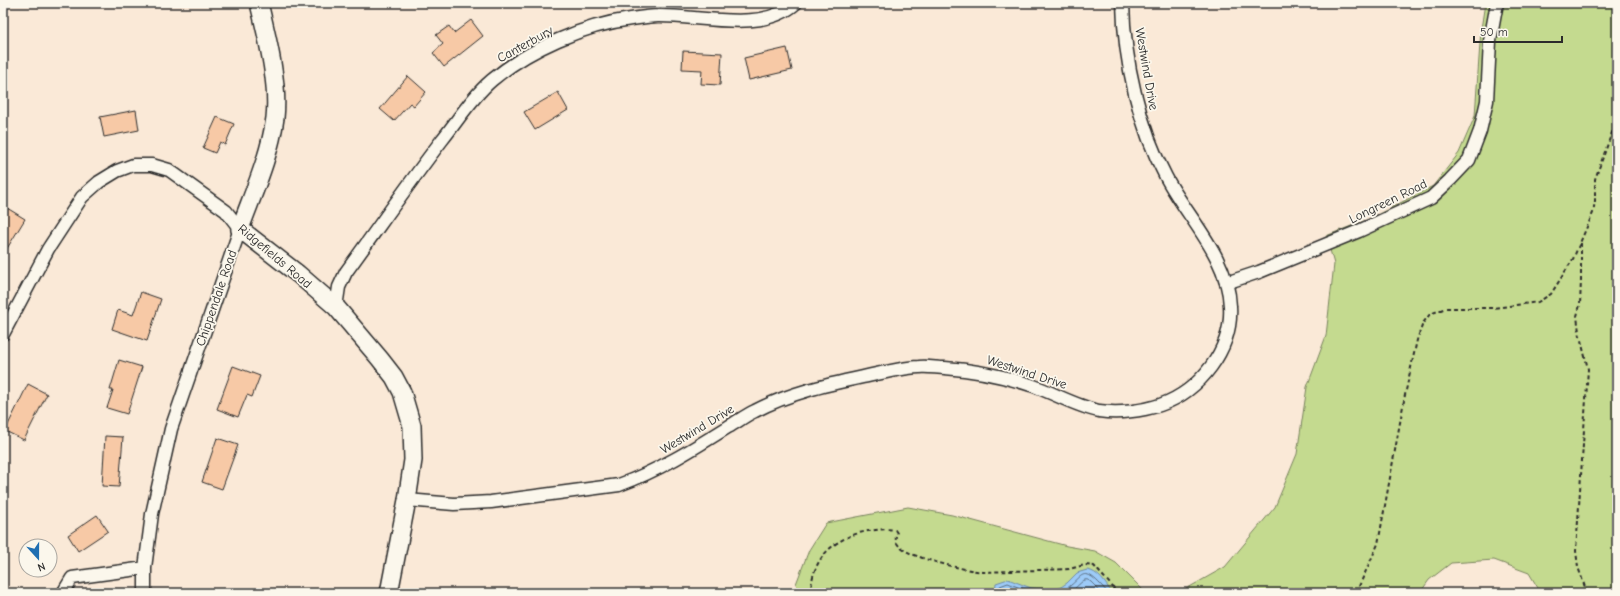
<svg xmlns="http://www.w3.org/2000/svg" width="1620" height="596" font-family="'Comic Neue',sans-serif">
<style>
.green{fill:#c4da8f;stroke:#78825d}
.water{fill:#9dcbf8;stroke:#6f8ba6}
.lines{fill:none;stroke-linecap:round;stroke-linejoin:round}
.shore{stroke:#596b7d;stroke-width:1}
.building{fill:#f7c9a6;stroke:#2b2b2b}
.street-casing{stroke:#2b2b2b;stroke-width:15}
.secondary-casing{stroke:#2b2b2b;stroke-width:20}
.path{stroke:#2b2b2b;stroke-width:2;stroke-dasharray:4 3;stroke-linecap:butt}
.street{stroke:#fbf7ec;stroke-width:12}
.secondary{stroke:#fbf7ec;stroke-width:17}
.labels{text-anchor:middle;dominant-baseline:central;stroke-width:3.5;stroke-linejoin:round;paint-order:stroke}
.street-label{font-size:13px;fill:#2b2b2b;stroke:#fbf7ec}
</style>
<rect width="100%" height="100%" fill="#fae9d7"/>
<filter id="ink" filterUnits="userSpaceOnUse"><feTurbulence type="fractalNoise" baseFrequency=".025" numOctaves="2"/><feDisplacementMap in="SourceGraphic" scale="8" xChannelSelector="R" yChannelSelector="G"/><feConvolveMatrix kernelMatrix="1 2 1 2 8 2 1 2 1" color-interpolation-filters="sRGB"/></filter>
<g filter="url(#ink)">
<path class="green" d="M1485,3h132v590h-76l-12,-20 -35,-13 -43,3 -22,17 -9,13h-241l46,-26 50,-60 22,-53 10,-67 19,-51 8,-72 -8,-28 43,-17 64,-33 26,-33 16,-37 6,-87z
M908,507l44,8 115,31 28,5 21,12 30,30h-346l-4,-9 13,-34 17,-27z"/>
<path class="water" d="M1087,570c11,1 19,14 25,23h-117l1,-10 12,-4 23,9 22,2 8,-3 6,-4 10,-10z"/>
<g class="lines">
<path class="shore" d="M999,593l1,-7 8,-3 22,9 14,1
M1057,593c28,-9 20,-37 51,0
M1069,593c18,-13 14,-22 32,0"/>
</g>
<path class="building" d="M471,20l12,16 -39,31 -11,-14 10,-9 -7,-9 13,-9 5,7z
M787,48l5,22 -43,10 -5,-22z
M683,51l39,2 -2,32 -19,-1 1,-14 -20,-1z
M408,76l18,16 -12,14 -4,-3 -16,18 -14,-12z
M558,92l10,18 -33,20 -11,-18z
M136,110l3,20 -35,7 -4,-20z
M217,117l17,7 -9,21 -5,-3 -5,11 -12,-5z
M7,208l18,11 -22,36v-39z
M141,292l20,7 -14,42 -35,-12 6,-19 15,5z
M119,360l23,7 -15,47 -20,-6 6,-18h-3z
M233,366l27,10 -8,21 -5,-2 -9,22 -21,-8z
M28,384l19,10 -23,46 -19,-9z
M105,436l18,1 -4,50 -17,-1z
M217,438l21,7 -16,44 -20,-7z
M97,515l11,16 -30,20 -10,-16z"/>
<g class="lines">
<defs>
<path id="street" d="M1226,283l33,-11 100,-41 72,-33 19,-18 19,-20 11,-29 7,-30 3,-60 7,-38
M336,307l3,-20 7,-15c32,-44 63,-89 96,-132 16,-20 30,-43 50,-60 37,-31 92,-55 139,-61 9,-1 19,-3 27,-3 42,-1 104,18 138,-13
M3,334l45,-85 34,-52 17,-15 18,-11 16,-6h19l17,5 57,41 14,18 -69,200 -19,85 -7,54v25
M407,500l47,4 37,-2 128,-17c39,-14 74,-36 109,-58 9,-5 18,-12 27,-16 34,-18 71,-26 108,-34 18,-4 38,-9 56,-10 9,-1 18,1 26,1 30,2 58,8 86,17 23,8 44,21 68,26 19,3 43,0 61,-6 40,-14 73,-56 70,-99 -2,-50 -42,-87 -64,-129 -27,-50 -42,-117 -43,-174
M63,593l9,-15 73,-10"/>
<path id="secondary" d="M259,3c8,34 20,80 16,115 -5,38 -22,75 -35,111l58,45 38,33 44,52 14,18 8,15 10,34 1,34 -6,40 -18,93"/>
</defs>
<use href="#street" class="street-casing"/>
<use href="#secondary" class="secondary-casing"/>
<path class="path" d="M1581,243v37l-1,25 -3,11 2,16 9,37 -12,182 2,16 9,26
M811,593c0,-35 24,-56 57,-62 9,-1 18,-3 27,-1l2,3c-2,5 -2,9 3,14 11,11 65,23 83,25l86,-3 16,-4 9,1 24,27
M1356,593l22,-49 27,-149 12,-55 6,-17 7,-9 16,-6h48l37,-5 7,-1 13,-8 22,-35 20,-46 2,-12v-22l22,-60"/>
<use href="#street" class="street"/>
<use href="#secondary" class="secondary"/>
</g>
</g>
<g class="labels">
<g class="street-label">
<text transform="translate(525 44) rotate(-29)">Canterbury</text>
<text transform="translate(1147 69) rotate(80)">Westwind Drive</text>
<text transform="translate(1388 201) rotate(-26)">Longreen Road</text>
<text transform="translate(275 256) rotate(40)">Ridgefields Road</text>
<text transform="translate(216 298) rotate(-71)">Chippendale Road</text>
<text transform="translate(1027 372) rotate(18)">Westwind Drive</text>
<text transform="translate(697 429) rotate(-31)">Westwind Drive</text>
</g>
</g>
<rect width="1620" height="596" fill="none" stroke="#fbf7ec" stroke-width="16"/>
<rect x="8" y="8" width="1604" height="580" fill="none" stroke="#2b2b2b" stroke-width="1.5" filter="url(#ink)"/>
<g transform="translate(38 558) rotate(159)"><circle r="19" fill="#fbf7ec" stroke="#a8a59f"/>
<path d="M0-3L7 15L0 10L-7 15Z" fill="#1f6fb2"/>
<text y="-6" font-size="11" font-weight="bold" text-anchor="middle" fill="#2b2b2b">N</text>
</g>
<path d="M1474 36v6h88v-6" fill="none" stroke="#2b2b2b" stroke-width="2"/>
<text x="1480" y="36" font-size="12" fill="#2b2b2b" stroke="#fbf7ec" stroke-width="3" paint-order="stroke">50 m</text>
</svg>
